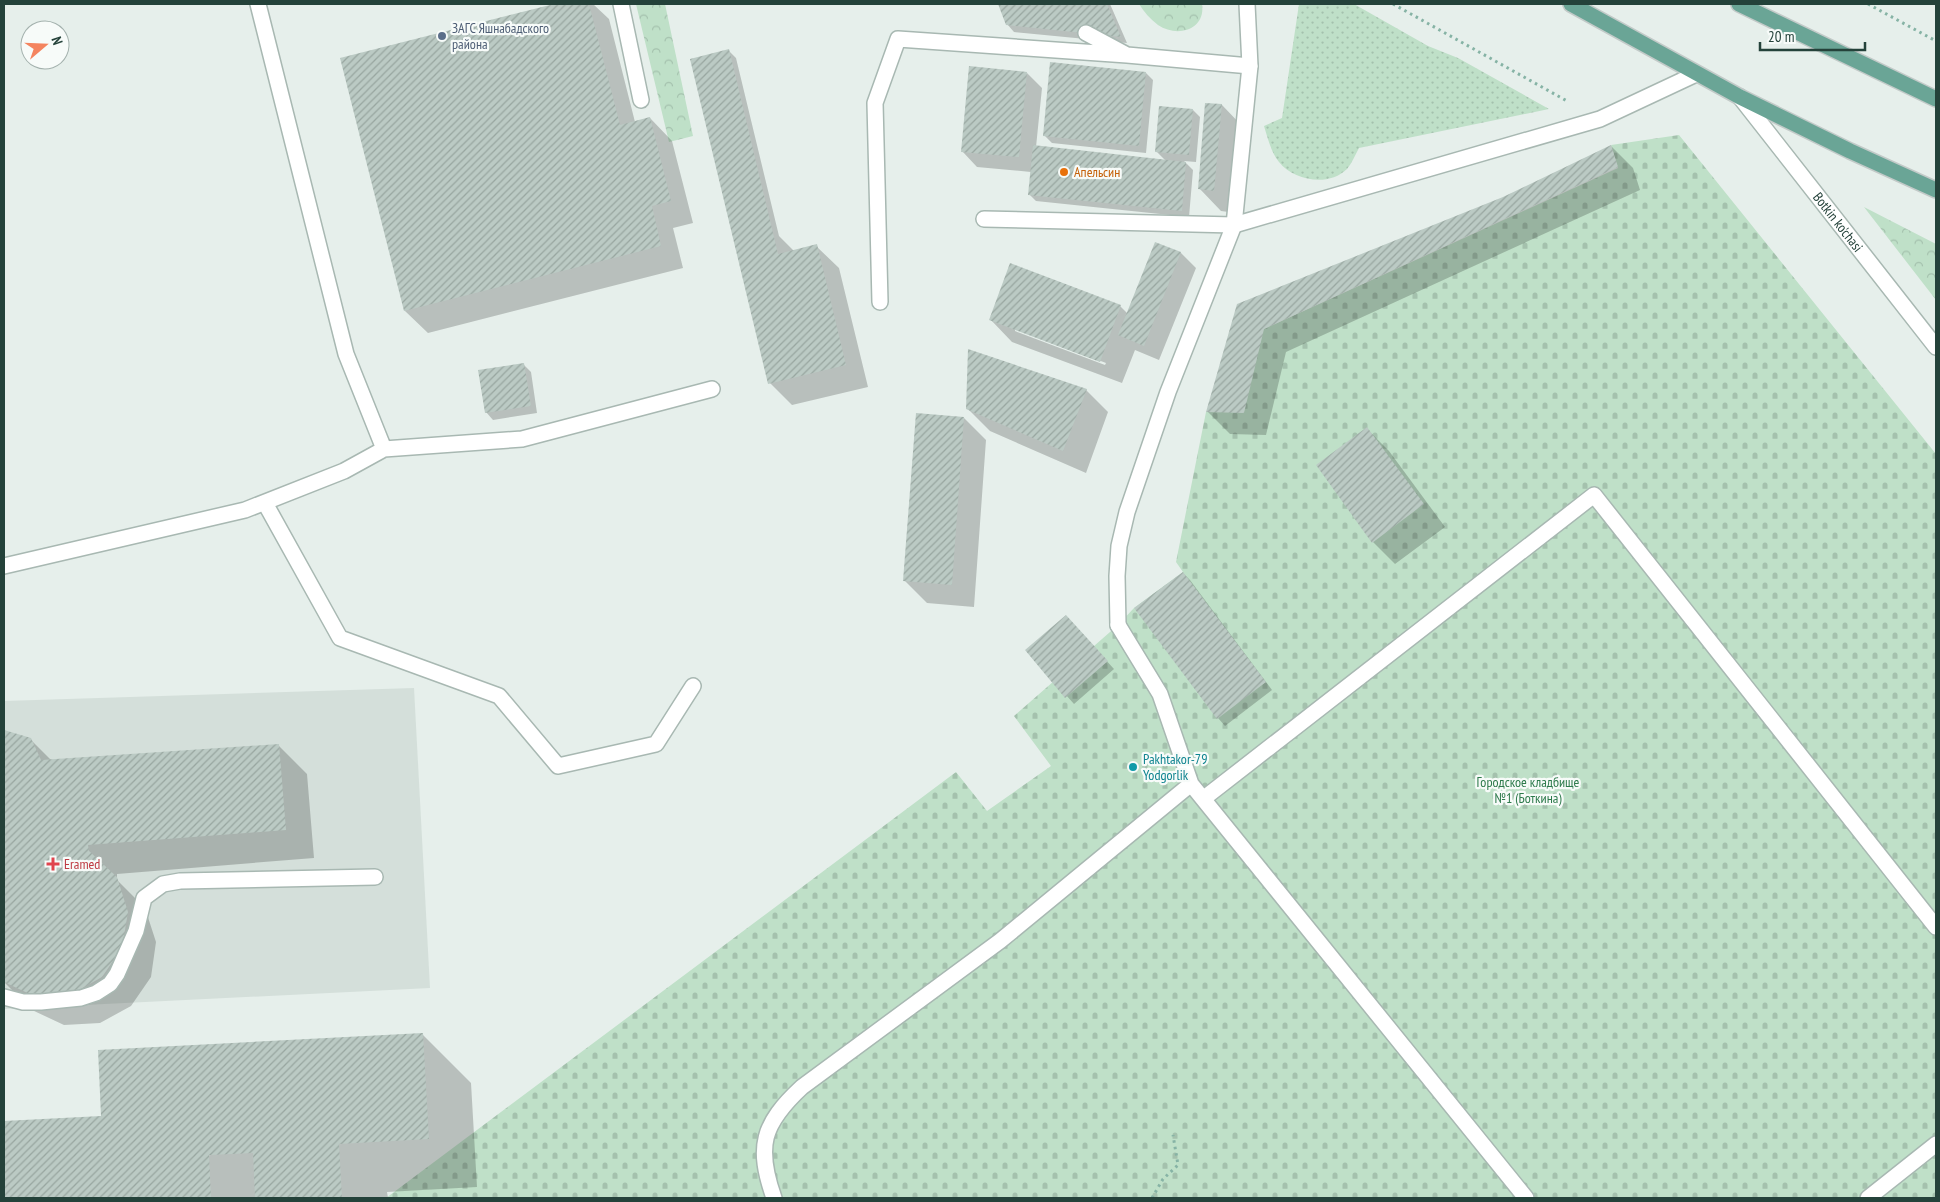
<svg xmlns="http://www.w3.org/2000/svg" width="1940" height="1202" font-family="'PT Sans Narrow',sans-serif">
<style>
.built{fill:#d4dfda}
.grass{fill:url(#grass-dots)}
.forest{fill:url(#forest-crowns)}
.cemetery{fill:url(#cemetery-stones)}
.shadow{fill:#0003;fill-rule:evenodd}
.building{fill:url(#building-hatch)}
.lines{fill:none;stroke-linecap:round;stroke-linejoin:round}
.service-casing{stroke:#a8b8b2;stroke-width:18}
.minor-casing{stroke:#a8b8b2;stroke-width:18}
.tertiary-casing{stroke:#a8b8b2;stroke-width:18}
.primary-casing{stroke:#c2cac8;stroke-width:18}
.path{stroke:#86b3a5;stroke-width:3;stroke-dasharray:2.5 4;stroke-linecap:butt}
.service{stroke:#fff;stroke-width:15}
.minor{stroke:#fff;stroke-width:15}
.tertiary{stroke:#fff;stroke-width:15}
.primary{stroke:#6aa596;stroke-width:15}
.service-dot{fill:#5c6f8a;stroke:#f7fbf9;stroke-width:2}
.food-dot{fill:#e8710a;stroke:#f7fbf9;stroke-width:2}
.culture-dot{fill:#0f9aa8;stroke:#f7fbf9;stroke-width:2}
.health-dot{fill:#e0444e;stroke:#f7fbf9;stroke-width:2}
.labels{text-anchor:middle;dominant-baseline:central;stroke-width:4.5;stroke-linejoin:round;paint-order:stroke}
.service-label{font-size:14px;fill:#4e5e75;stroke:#f7fbf9;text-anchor:start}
.food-label{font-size:14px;fill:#c56008;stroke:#f7fbf9;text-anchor:start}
.street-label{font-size:14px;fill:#24423a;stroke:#f7fbf9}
.culture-label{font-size:14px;fill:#0d838f;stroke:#f7fbf9;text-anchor:start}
.park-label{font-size:14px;fill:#2d7a4b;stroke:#f7fbf9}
.health-label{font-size:14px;fill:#be3a42;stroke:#f7fbf9;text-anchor:start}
</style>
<defs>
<pattern id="grass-dots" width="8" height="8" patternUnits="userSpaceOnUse" patternTransform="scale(1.25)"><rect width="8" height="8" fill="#bfe0c8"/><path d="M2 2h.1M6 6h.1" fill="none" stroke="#a4c1ad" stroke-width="1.8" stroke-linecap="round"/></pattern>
<pattern id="forest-crowns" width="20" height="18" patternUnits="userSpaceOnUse" patternTransform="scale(1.25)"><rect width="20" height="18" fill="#bfe0c8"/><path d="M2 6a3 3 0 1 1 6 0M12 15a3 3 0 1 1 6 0" fill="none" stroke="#a4c1ad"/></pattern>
<pattern id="cemetery-stones" width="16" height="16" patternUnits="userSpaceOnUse" patternTransform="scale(1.25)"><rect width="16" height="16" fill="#bfe0c8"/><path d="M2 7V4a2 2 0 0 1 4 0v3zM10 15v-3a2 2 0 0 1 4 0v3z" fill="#a4c1ad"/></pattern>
<pattern id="building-hatch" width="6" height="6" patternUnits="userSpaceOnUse" patternTransform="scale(1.25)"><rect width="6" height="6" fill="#bbcac4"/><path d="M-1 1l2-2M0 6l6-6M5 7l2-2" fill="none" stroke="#98a6a0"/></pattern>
</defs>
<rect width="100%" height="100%" fill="#e6efeb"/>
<path class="built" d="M414,688l16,300 -426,21v-308z"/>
<path class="grass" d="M1299,4h55l74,42 30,12 91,51 -190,39c-4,7 -7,15 -12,21 -18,18 -53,12 -68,-7 -8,-10 -11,-23 -15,-36l18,-8z"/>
<path class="forest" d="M636,4h29l28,132 -24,6z
M1139,4h63c4,26 -25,34 -44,21 -8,-6 -14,-13 -19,-21z
M1864,207l72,37v56z"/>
<path class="cemetery" d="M1679,135l257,319v744h-1550l570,-426 31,39 64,-45 -37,-50 104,-91 16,-17 49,-36 -7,-10 30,-150 58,-83 354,-161 -7,-23z"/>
<path class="shadow" d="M559,4h34l16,15 26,103 15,-4 22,23 21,82 -20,5 10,40 -255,65 -23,-22 -64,-252z
M999,4h111l17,39 -113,-11 -7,-8z
M729,51l7,7 43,178 15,15 22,-5 23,22 29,119 -76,18 -22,-22z
M1027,73l15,15 -6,59 130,14 -9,-9 36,-42 7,7 -4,45 -12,-1 9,9 -4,47 -153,-16 -7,-7 2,-22 -54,-5 -15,-16z
M1146,73l7,7 -7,73 -94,-10 -7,-7z
M1222,105l22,23 -8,85 -15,-2 -22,-23z
M1611,146l22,22 7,22 -354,162 -20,83 -36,-1 -22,-22 30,-107 265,-107z
M1156,244l25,9 15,15 -37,92 -24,-10 -13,33 -110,-41 -22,-23 130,-13 8,8zM1015,328l91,35 -1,2 -90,-34z
M524,365l7,7 6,41 -44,7 -7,-8z
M1086,390l22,22 -22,61 -96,-42 -23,-23z
M964,418l22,22 -12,167 -47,-4 -22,-22z
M1367,429l22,22 56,76 -50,37 -22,-22z
M1183,573l7,7 82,110 -47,36 -7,-8z
M1073,624l41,45 -40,35 -48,-54z
M4,731l26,8 22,22 226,-16 29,29 7,84 -197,16v6l28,28 11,34 -5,35 -20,29 -31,17 -36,2 -32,-15 -28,-28z
M422,1034l49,49 6,104 -90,5 1,6h-384v-75l98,-6z"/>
<path class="building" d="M554,4h35l31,121 30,-8 21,84 -19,5 9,40 -257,65 -64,-253z
M998,4h109l14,33 -115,-12z
M729,49l49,205 39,-10 29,121 -78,19 -78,-325z
M1050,62l96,10 -7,74 -96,-10z
M969,66l58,6 -8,85 -58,-5z
M1205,103l17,1 -8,87 -16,-2z
M1159,106l34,3 -4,46 -34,-3z
M1033,145l153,17 -4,49 -154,-16z
M1611,145l7,22 -354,162 -20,84 -38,-1 31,-108 266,-107z
M1155,242l26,10 -37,94 -26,-11z
M1010,263l111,42 -21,57 -111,-42z
M968,349l119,40 -24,62 -97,-42z
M524,363l7,43 -46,7 -7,-43z
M916,413l48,4 -12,168 -49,-4z
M1367,427l57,77 -52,39 -56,-78z
M1183,572l83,110 -49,37 -83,-111z
M1066,615l42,46 -43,37 -40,-48z
M4,730l27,8 10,22 238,-16 7,86 -198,15 1,6 28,26 11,35 -6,36 -20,29 -32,18 -36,1 -30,-14z
M423,1033l6,106 -90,5 3,54h-87l-2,-45 -44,2 2,43h-207v-77l97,-5 -3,-66z"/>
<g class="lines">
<defs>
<path id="service" d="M258,4l88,350 38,95 138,-10 190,-50
M621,4l20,96
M1086,33l41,22 123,11
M984,219l250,6 366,-106 96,-45
M880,302l-5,-199 23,-64 229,16
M265,503l75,135 159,58 59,70 98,-22 37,-58
M4,566l241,-56 99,-39 40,-22
M1118,625l42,69 31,90 335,414
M1203,799l391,-304 342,432
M4,997l19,5h18l40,-4 15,-5 14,-9 7,-10 19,-43 8,-33 19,-14 17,-3 195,-4
M774,1198c-18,-51 -12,-74 28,-111l198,-146 191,-157
M1868,1198l68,-54"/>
<path id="minor" d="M1118,625l-1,-49 2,-30 8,-34 41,-120 66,-167 16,-159 -3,-62"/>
<g id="tertiary">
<path id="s1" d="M1740,97l196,250"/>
</g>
<path id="primary" d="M1571,4l169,93 110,54 86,39
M1739,4l197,95"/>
</defs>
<use href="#service" class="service-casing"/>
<use href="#minor" class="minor-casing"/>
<use href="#tertiary" class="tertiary-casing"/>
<use href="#primary" class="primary-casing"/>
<path class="path" d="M1393,4l174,97
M1868,4l68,37
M1152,1198l11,-19 15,-14 -5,-30"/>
<use href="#service" class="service"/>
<use href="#minor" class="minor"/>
<use href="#tertiary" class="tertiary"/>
<use href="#primary" class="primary"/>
</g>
<circle class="service-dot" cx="442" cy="36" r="5"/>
<circle class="food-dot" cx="1064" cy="172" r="5"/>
<circle class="culture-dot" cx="1133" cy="767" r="5"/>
<path class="health-dot" d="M50.5 856.5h5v5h5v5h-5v5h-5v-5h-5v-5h5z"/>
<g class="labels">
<g class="service-label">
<text x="452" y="28">ЗАГС Яшнабадского<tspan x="452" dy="16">района</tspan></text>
</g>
<g class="food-label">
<text x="1074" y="172">Апельсин</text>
</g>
<g class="street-label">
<text stroke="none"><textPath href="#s1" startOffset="159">Botkin ko'chasi</textPath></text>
</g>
<g class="culture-label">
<text x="1143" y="759">Pakhtakor-79<tspan x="1143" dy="16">Yodgorlik</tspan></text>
</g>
<g class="park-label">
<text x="1528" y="782">Городское кладбище<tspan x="1528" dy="16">№1 (Боткина)</tspan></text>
</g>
<g class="health-label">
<text x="64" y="864">Eramed</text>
</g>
</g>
<rect width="1940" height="1202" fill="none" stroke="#24423a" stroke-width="10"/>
<g transform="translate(45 45) rotate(71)"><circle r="24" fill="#f7fbf9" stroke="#a3b1ad"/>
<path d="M0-4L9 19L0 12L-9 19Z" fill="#f4845f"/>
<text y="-8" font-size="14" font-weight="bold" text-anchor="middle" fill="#24423a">N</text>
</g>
<path d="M1760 42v8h105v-8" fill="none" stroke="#24423a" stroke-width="2.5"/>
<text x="1768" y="42" font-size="15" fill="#24423a" stroke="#f7fbf9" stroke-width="4" paint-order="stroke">20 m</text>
</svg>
